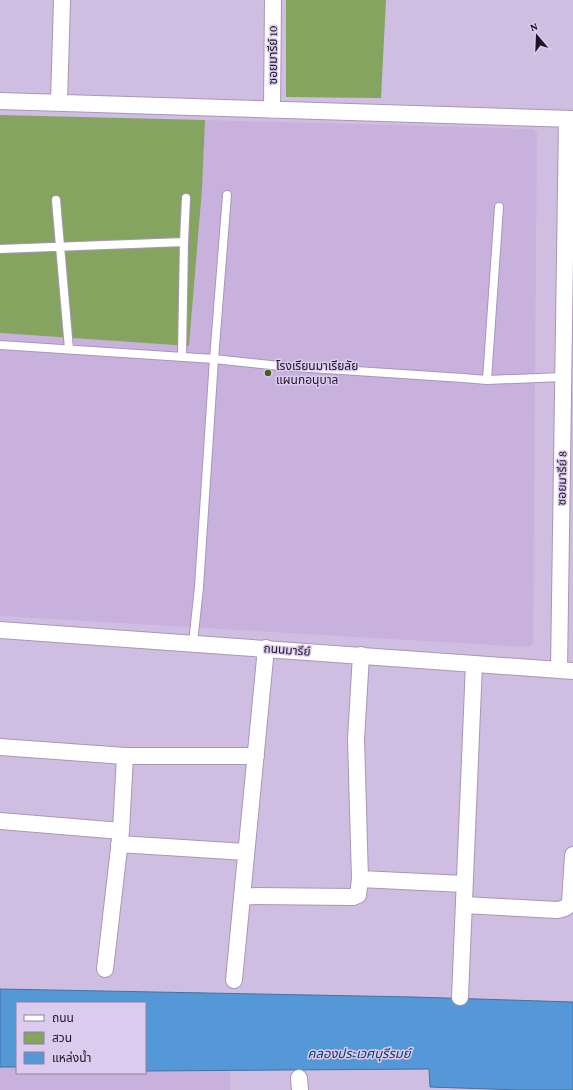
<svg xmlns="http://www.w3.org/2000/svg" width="573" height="1090" font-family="'Crimson Pro','Noto Sans Thai',serif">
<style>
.built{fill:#c8b2dd}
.green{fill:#85a45f}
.water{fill:#5598d8;stroke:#4471a1}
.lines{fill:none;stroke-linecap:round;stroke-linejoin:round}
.lane-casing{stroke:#a896b9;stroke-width:10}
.street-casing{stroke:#a896b9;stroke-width:18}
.lane{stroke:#fff;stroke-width:8}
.street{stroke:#fff;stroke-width:16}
.poi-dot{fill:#446214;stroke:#ddcbef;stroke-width:1.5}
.labels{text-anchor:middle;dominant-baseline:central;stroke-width:3;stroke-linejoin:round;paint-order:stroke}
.street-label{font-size:12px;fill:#1c1522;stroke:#ddcbef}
.poi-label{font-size:12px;fill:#1c1522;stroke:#ddcbef;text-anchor:start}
.water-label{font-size:13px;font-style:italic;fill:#093d66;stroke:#ddcbef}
</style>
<rect width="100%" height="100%" fill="#d0bee2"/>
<path class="built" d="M205,120l328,9 4,4 -4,511 -4,3 -529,-31v-283l189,13 13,-157z
M0,1067h17v6h128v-2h85v19h-230z"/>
<path class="green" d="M286,0h100l-5,98 -95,-1z
M0,115l205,5 -3,69 -13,157 -189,-13z"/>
<path class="water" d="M0,989l413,8 160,5v88h-54l-89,-3 -1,-18 -284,2v-68h-128v64h-17z"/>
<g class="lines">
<defs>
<path id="lane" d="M56,200l13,149
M0,249l184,-7
M0,345l214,14 13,-164
M182,356l2,-114 2,-44
M487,380l12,-173
M193,643l6,-56 15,-228 66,7 183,12 24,2 76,-3"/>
<path id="street" d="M0,101l573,18
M59,102l3,-102
M272,110l1,-110
M0,630l573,41
M559,670l8,-551
M0,747l125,9h131
M0,821l121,10
M119,844l127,8
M360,879l104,5
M242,896l111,1 5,-2 2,-16 -4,-140 5,-84
M464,905l93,5c7,-1 10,-2 13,-8l3,-47
M105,969l16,-138 4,-75
M234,980l32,-332
M460,997l14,-333
M299,1078l1,12"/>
</defs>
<use href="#lane" class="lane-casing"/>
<use href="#street" class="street-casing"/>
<use href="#lane" class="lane"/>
<use href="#street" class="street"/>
</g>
<circle class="poi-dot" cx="268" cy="373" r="4"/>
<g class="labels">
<g class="street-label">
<text transform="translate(273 55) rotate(-90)">ซอยมารีย์ 10</text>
<text transform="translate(562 478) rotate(-89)">ซอยมารีย์ 8</text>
<text transform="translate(287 650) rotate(4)">ถนนมารีย์</text>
</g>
<g class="poi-label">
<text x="276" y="366">โรงเรียนมาเรียลัย<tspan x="276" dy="14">แผนกอนุบาล</tspan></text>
</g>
<g class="water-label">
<text x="359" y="1053">คลองประเวศบุรีรมย์</text>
</g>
</g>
<rect x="16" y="1002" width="130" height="72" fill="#ddcbef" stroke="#90829d"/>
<rect x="24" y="1015" width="20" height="6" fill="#ffffff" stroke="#90829d"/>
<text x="52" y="1022" font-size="12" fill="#1c1522">ถนน</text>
<rect x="24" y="1032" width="20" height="12" fill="#85a45f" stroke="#90829d"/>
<text x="52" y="1042" font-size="12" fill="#1c1522">สวน</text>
<rect x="24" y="1052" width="20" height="12" fill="#5598d8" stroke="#90829d"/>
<text x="52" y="1062" font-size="12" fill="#1c1522">แหล่งน้ำ</text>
<g transform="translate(537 36) rotate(341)" stroke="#ddcbef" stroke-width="3" paint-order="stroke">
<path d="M0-3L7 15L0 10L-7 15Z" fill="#1c1522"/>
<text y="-6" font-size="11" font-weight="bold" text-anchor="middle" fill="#1c1522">N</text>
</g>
</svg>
